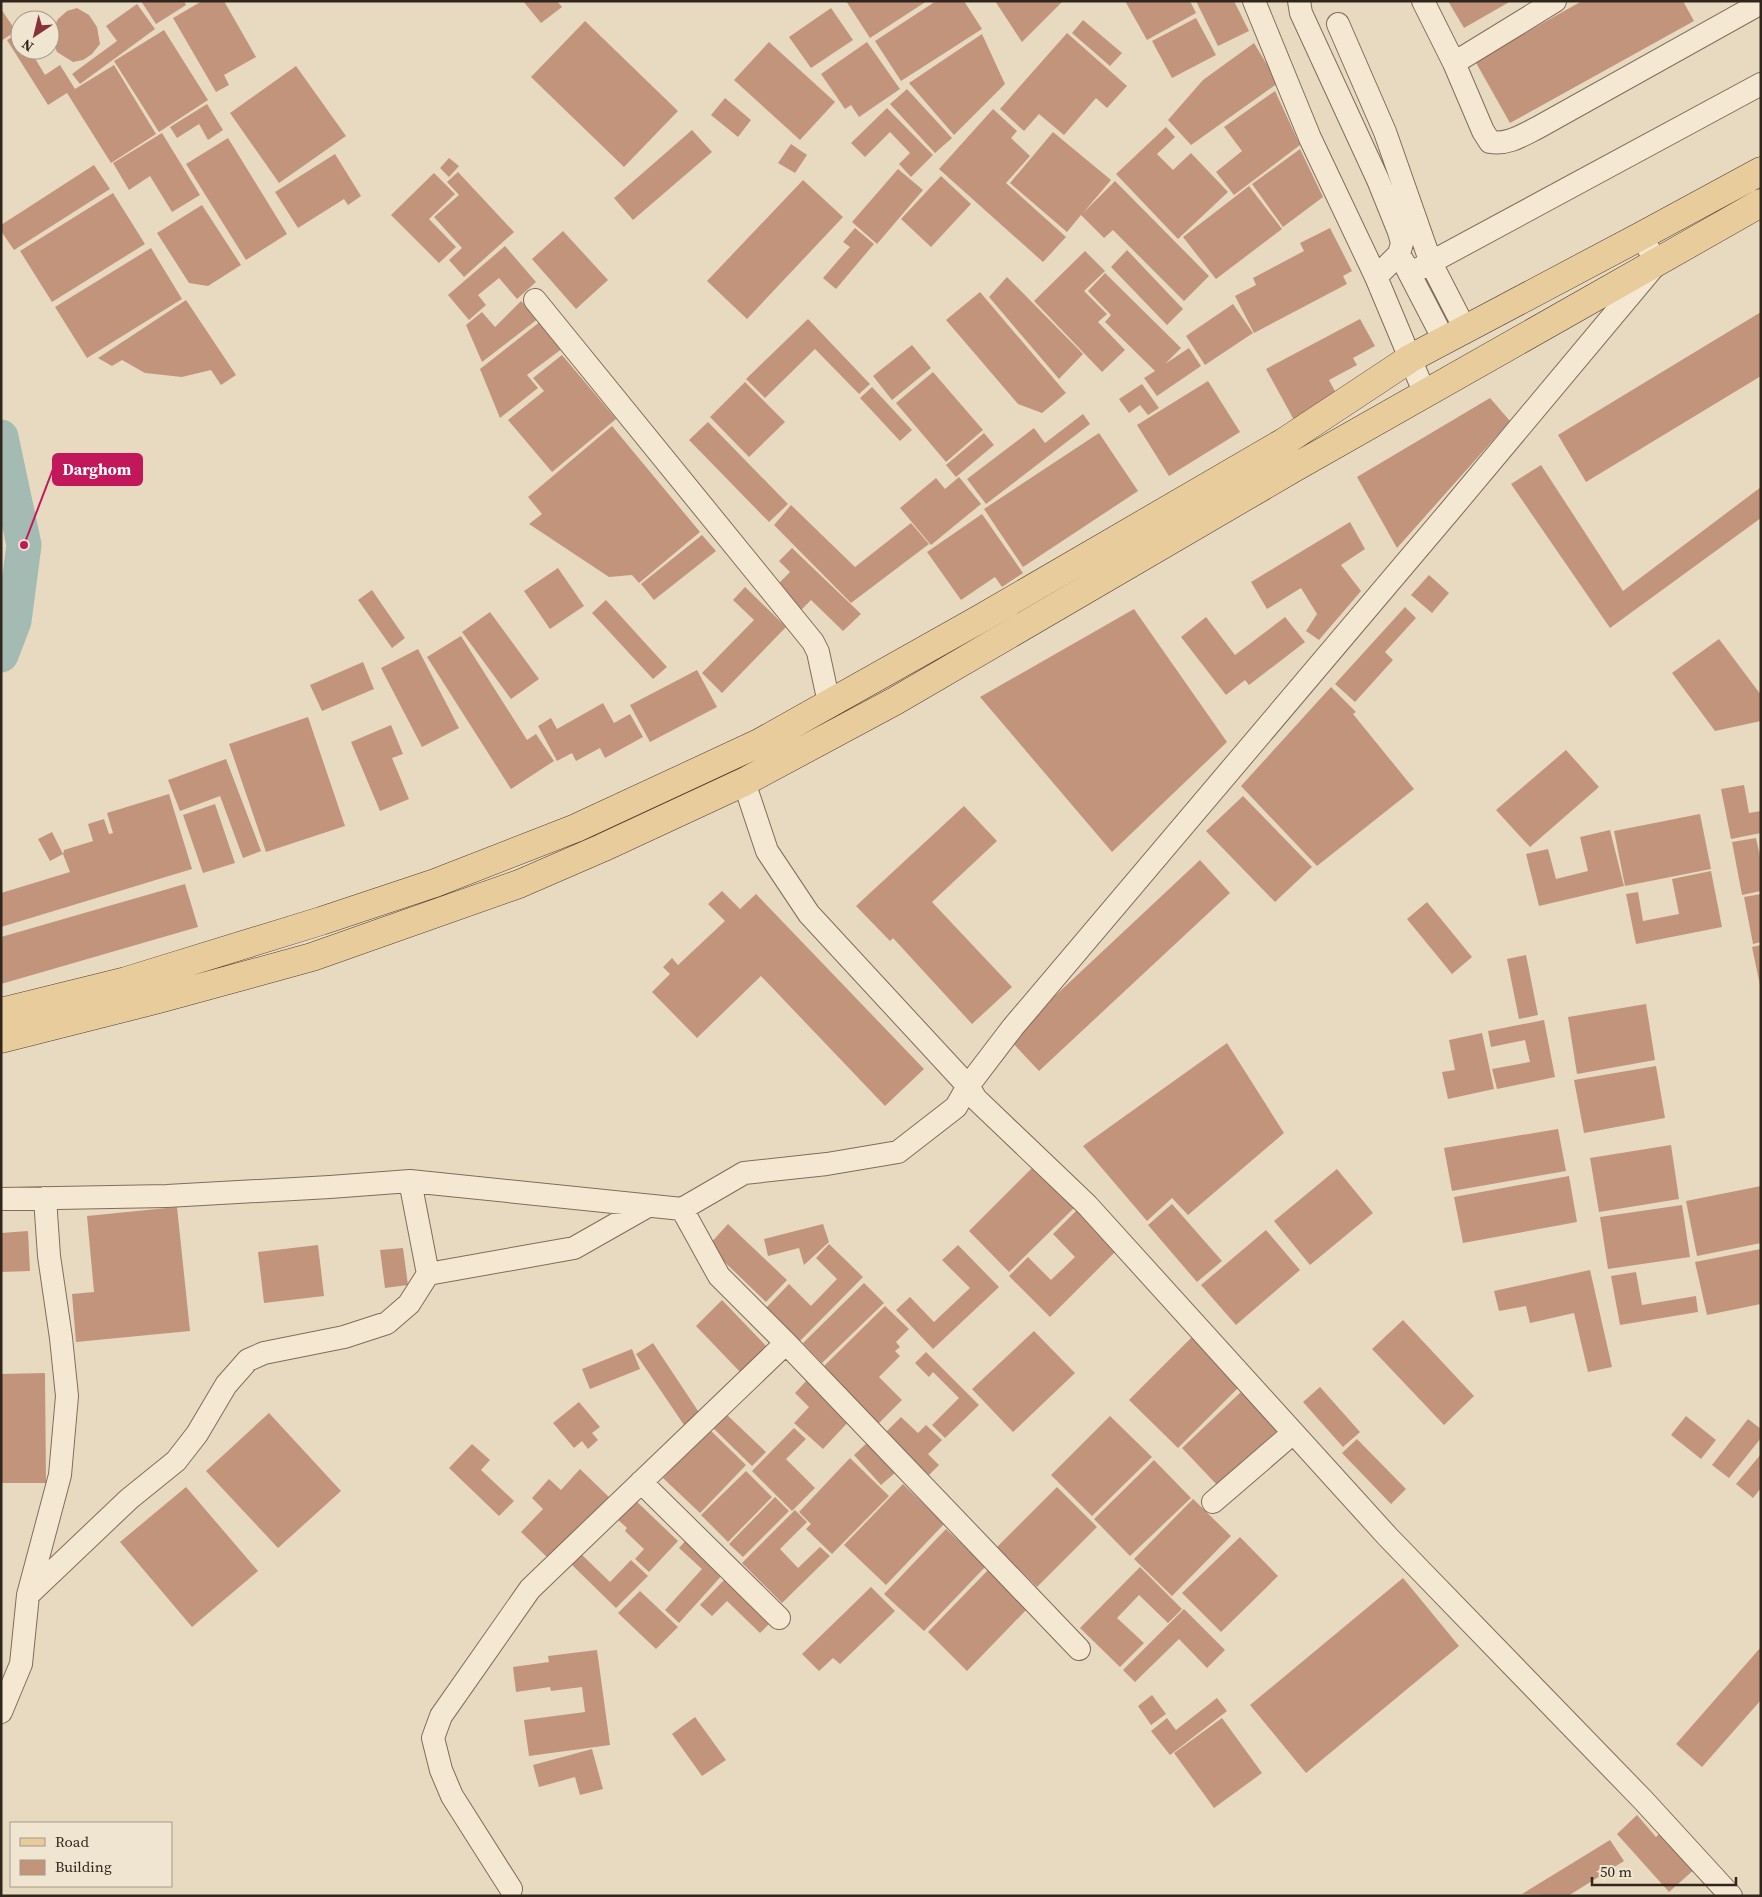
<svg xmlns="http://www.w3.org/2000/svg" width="1762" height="1897" font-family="'Source Serif 4',serif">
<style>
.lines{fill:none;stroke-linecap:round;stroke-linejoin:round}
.river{stroke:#a3bbb3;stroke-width:35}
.building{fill:#c2947b}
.minor-casing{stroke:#806c5b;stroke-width:24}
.major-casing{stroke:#4e3b2f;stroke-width:29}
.minor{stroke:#f4e8d3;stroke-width:22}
.major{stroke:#e8cc9c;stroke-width:28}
.leader{fill:none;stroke:#c2185b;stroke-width:2}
.callout-dot{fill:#c2185b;stroke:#f0e5d0;stroke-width:2}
.callout{fill:#c2185b;stroke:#c2185b;stroke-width:2}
.callout-label{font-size:16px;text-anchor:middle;font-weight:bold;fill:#fff}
</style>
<rect width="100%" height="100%" fill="#e8dac1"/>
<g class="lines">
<path class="river" d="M1,437l23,108 -10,76 -13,34"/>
</g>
<path class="building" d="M141,1h43l2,4 -30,19z
M202,1h22l32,56 -32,18 5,10 -13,7 -43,-74z
M523,1h34l5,6 -21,16z
M846,1h81l-57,37z
M936,1h28l18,28 -81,52 -26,-40z
M995,1h68l-41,41z
M1125,1h65l6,12 -49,27z
M1196,1h38l15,30 -31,15z
M1448,1h63l-47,27z
M1582,1h101l11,20 -184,102 -35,-62z
M137,4l18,25 -75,55 -8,-10 45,-33 -11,-15z
M77,8l12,7 8,12 3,17 -8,10 -9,6 -10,2 -16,-10 -5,-12v-9l6,-12 9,-8z
M831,8l22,32 -42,28 -22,-31z
M1,9l15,22 -15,10z
M1196,18l20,37 -44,23 -20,-37z
M1083,20l39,33 -12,13 -38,-33z
M585,21l93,90 -54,56 -93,-90z
M164,30l44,70 -49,32 -45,-71z
M19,33l1,17h10l15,25 15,-10 15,24 39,-24 42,69 -45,29 -44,-70 -19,12 -41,-65z
M1067,33l60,53 -20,22 -11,-10 -32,37 -25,-21 -15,17 -24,-22z
M982,34l23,50 -51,51 -45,-52z
M769,42l66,60 -35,38 -66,-60z
M867,42l33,47 -41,28 -8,-12 -6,4 -24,-35z
M1254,43l24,40 -87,62 -23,-25 35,-40z
M296,66l50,70 -67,47 -49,-70z
M907,89l45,49 -17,15 -45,-49z
M1275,91l25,54 -66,50 -18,-23 26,-21 -18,-24z
M725,98l26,22 -13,17 -27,-22z
M207,104l16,26 -15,10 -9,-16 -22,14 -7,-11z
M887,108l46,47 -22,22 -12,-13 11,-11 -20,-21 -25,25 -14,-14z
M993,109l24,22 -6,7 19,18 -24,27 60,54 -23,25 -104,-93z
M1166,127l9,10 -18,17 16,16 18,-17 37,39 -50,47 -62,-65z
M692,130l20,22 -79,68 -19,-22z
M1053,132l58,48 -28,33 32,-32 94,95 -25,25 -71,-71 -9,8 -23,-23 -14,17 -57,-49z
M162,133l38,62 -28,17 -22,-36 -21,14 -16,-27z
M228,138l59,96 -41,26 -60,-96z
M791,144l16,11 -12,18 -17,-10z
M1300,149l23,48 -40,30 -31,-43z
M335,154l26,42 -13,9 -4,-6 -46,29 -23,-36z
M449,158l10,8 -10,11 -9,-9z
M94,165l16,24 -96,61 -13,-19v-6z
M898,169l25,21 -46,54 -25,-22z
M458,172l56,60 -50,45 -15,-17 13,-12 -28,-31 25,-22 -12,-13z
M434,173l21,21 -26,25 27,28 -17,16 -48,-48z
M941,176l30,28 -40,43 -30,-28z
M803,180l40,37 -96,102 -40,-38z
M1249,186l33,43 -66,50 -33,-42z
M113,193l32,51 -93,58 -32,-51z
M202,205l39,60 -33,21 -19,-3 -32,-50z
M855,228l19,16 -38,45 -13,-11 27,-31 -7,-5z
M1330,228l22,43 -9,5 4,8 -93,49 -19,-37 21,-11 -3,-7 51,-27 -4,-8z
M563,231l45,49 -32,29 -44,-50z
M505,246l31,36 -19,17 -18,-21 -21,17 8,10 -17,15 -21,-25z
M151,248l31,51 -95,59 -32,-51z
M1127,250l56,59 -16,16 -56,-58z
M1085,251l20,20 -21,20 23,23 -9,8 27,28 -23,22 -68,-71z
M1105,273l76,75 -16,16 24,-16 12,18 -44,30 -13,-18 11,-7 -50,-49 6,-7 -23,-24z
M1007,277l76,77 -24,25 -70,-82z
M980,292l86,101 -24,20 -24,-9 -72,-84z
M186,300l50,75 -15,10 -10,-15 -29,7 -37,-4 -23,-13 -10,6 -14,-8z
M521,301l18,17 -57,44 -16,-37 16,-13 13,15z
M1233,304l20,29 -48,32 -19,-29z
M1761,312v64l-175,106 -28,-47z
M808,319l62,65 -11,10 -44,-45 -50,49 -19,-19z
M1360,319l15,27 -22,12 4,7 -28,15 9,17 -44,23 -28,-51z
M541,321l22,27 -36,27 11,13 -38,30 -20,-49z
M912,345l19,23 -39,32 -19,-24z
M562,355l54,64 -64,53 -44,-52 36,-29 -11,-13z
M933,372l50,58 -37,32 -50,-59z
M1208,381l32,51 -71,44 -32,-51z
M745,382l40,40 -36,35 -39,-40z
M1142,384l17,24 -11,7 -8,-10 -11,8 -10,-14z
M872,387l40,43 -12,11 -40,-43z
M1490,398l20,23 -113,127 -40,-71z
M1083,414l7,10 -104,80 -19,-25 67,-51 11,15z
M708,422l80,82 -19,18 -80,-82z
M612,426l88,106 -61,51 -7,-8 -23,2 -80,-53 13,-10 -14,-17z
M984,433l10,12 -38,32 -10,-12z
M1099,433l39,58 -115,76 -39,-58z
M1541,465l82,126 138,-104v31l-151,110 -99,-144z
M959,477l22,27 -50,41 -31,-37 36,-30 9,11z
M791,505l64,62 56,-44 18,21 -78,59 -77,-78z
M982,514l41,59 -21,14 -7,-10 -34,23 -34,-48z
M1350,522l15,27 -24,16 20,26 -42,49 -13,-9 11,-17 -16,-26 -34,21 -16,-27z
M702,535l14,16 -62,49 -13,-16z
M792,548l69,66 -18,17 -32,-31 -11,11 -25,-24 15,-15 -11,-11z
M558,568l26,38 -34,23 -26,-38z
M1429,575l20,18 -17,20 -21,-18z
M745,587l41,40 -64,66 -20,-20 52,-53 -21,-20z
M372,590l33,48 -13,10 -34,-48z
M606,600l61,67 -14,12 -61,-66z
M1405,607l11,11 -31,34 8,8 -38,42 -20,-18z
M1134,609l93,133 -115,110 -132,-155z
M490,612l49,67 -28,20 -49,-67z
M1206,617l29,38 50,-38 20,25 -56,43 -4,-5 -19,15 -45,-58z
M461,636l66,104 9,-6 18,27 -43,28 -84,-132z
M1719,639l42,56v26l-46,10 -43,-58z
M418,649l41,79 -37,19 -41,-79z
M363,662l11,27 -52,22 -12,-26z
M697,670l20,37 -67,35 -20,-37z
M1331,687l25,25 -3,2 61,75 -97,77 -76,-80z
M603,703l11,20 16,-9 13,23 -38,21 -5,-10 -24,13 -4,-8 -15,8 -19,-35 13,-8 6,11z
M308,717l37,109 -79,26 -37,-108z
M391,725l12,29 -11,4 17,41 -29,12 -29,-69z
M1566,750l33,37 -69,60 -34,-37z
M226,759l35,92 -18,7 -23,-62 -40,15 -12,-31z
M1744,785l5,28 12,-2v22l-30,6 -10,-50z
M169,794l23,75 -191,58v-34l69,-21 -7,-18 1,-4 29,-9 -5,-17 16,-5 5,15 4,-1 -6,-20z
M1243,796l69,71 -37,35 -69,-71z
M215,804l20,59 -32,10 -20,-58z
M964,806l33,35 -65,61 80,85 -40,37 -79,-86 -3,3 -34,-35z
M1700,814l11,55 -86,17 -11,-55z
M1610,830l14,56 -85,20 -13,-52 22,-5 8,30 32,-8 -8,-34z
M52,832l11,22 -13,7 -12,-22z
M1756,838l5,23v30l-19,4 -10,-53z
M1200,860l30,33 -191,178 -30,-32z
M1711,871l11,56 -86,17 -10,-50 12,-2 5,29 36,-7 -7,-35z
M185,884l13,43 -197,57v-47z
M722,891l18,18 16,-15 168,175 -39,37 -124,-130 -64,62 -45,-46 18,-18 -7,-7 9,-9 6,7 47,-44 -17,-17z
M1761,894v48l-8,2 -9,-47z
M1427,902l45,55 -20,17 -45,-55z
M1761,945v40h-1l-8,-38z
M1526,955l12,60 -19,4 -12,-60z
M1646,1004l9,56 -78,14 -9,-57z
M1544,1020l11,57 -58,12 -5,-20 38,-7 -5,-22 -34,7 -3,-16z
M1482,1033l12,56 -46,10 -6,-27 13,-2 -6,-30z
M1227,1043l57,90 -96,82 -16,-17 -25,23 -64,-75z
M1656,1066l9,52 -81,15 -10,-53z
M1558,1129l8,42 -114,20 -8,-43z
M1671,1145l8,54 -80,13 -9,-54z
M1034,1166l41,41 -66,65 -40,-41z
M1337,1169l36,44 -63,52 -36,-44z
M1569,1176l8,46 -114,21 -9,-46z
M1761,1186v57l-64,13 -11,-55z
M1172,1204l50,57 -25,21 -49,-57z
M1682,1205l8,52 -82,12 -8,-52z
M177,1207l13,124 -114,11 -4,-48 22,-2 -7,-76z
M1078,1209l40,40 -68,68 -41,-41 19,-19 23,23 24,-23 -22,-23z
M728,1224l59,56 -21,22 -58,-56z
M823,1224l6,18 -25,23 -5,-17 -31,8 -4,-17z
M1266,1230l34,40 -64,55 -35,-40z
M28,1231l2,40 -29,1v-39z
M829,1244l34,33 -63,64 -34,-33 23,-24 22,22 26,-27 -21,-21z
M318,1245l6,51 -60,7 -6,-51z
M958,1245l41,42 -66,62 -37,-39 14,-13 24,25 36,-34 -28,-28z
M403,1248l5,37 -23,3 -5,-38z
M1761,1249v55l-54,11 -12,-53z
M1590,1270l22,97 -24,5 -14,-59 -44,10 -4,-17 -27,5 -5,-20z
M1636,1272l6,33 54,-9 2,16 -78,13 -9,-49z
M864,1283l20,20 -62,60 -19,-20z
M722,1300l46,48 -26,26 -46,-48z
M885,1306l24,23 -13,13 4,5 -5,4 5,5 -21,21 23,23 -24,24 -56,-56z
M1403,1320l71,76 -30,29 -72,-76z
M1034,1331l41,42 -62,59 -41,-43z
M1193,1336l48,49 -63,63 -49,-48z
M653,1343l47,71 -16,11 -48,-71z
M632,1349l8,20 -50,20 -8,-20z
M926,1352l53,53 -34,33 -13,-13 27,-27 -26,-26 -4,5 -14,-14z
M45,1373l1,110h-45v-109z
M809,1378l43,40 -29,31 -29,-26 15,-16 -14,-14z
M1320,1387l40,45 -17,15 -40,-45z
M1243,1390l37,38 -62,58 -36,-38z
M579,1402l21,25 -8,6 6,7 -10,9 -6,-8 -8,7 -21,-25z
M269,1413l72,78 -63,57 -72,-77z
M726,1414l40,38 -14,14 -39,-38z
M1110,1416l42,41 -60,59 -41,-41z
M1686,1416l30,24 -15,19 -30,-24z
M901,1417l17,16 8,-8 16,15 -14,14 11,11 -10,10 -44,-42z
M1748,1419l13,10v9l-32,40 -17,-13z
M794,1428l12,11 -20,20 29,29 -23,23 -40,-40z
M709,1429l37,36 -46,48 -37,-35z
M1357,1439l49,50 -15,15 -49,-51z
M869,1441l27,31 -15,13 -27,-30z
M472,1444l18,16 -9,10 33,31 -15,15 -50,-48z
M1761,1454v34l-8,10 -17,-14z
M850,1458l39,38 -57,58 -26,-25 5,-5 -12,-12z
M1154,1460l37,38 -61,58 -36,-37z
M580,1469l31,30 -60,62 -30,-29 22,-23 -11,-11 17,-19 12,11z
M746,1471l26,26 -44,45 -27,-27z
M903,1484l41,40 -58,61 -42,-40z
M186,1487l72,84 -66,56 -72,-85z
M1057,1487l40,40 -60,60 -40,-40z
M775,1497l14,14 -46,46 -14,-13z
M634,1499l44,42 -29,31 -14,-13 9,-10 -19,-18 2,-3 -11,-10z
M1193,1499l38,37 -59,60 -38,-37z
M795,1510l12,12 -27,27 18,19 22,-21 10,9 -48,47 -40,-40z
M946,1529l40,37 -62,65 -40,-37z
M1240,1537l38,39 -57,56 -39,-39z
M687,1539l37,34 -45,50 -14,-13 37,-41 -23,-21z
M579,1552l31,30 21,-22 17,16 -32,32 -47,-46z
M1140,1567l42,42 -14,14 -29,-28 -22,23 27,25 -24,24 -40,-39z
M989,1569l40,38 -62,64 -39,-39z
M1403,1578l56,68 -153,127 -56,-68z
M724,1580l45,44 -9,9 -33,-32 -15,15 -12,-11z
M871,1587l24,24 -55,53 -7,-6 -14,13 -17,-17z
M640,1591l38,36 -22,22 -38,-36z
M1184,1609l41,41 -18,18 -28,-29 -44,43 -12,-12z
M1761,1647v53l-59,67 -26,-23z
M597,1650l13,95 -81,11 -5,-36 61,-8 -3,-25 -31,4 -1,-4 -34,5 -3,-25 36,-5 -1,-6z
M1152,1695l14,19 -15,11 -13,-19z
M1217,1698l10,13 -57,44 -19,-24 16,-13 9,12z
M695,1717l31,43 -24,16 -30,-42z
M1222,1718l40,55 -48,35 -40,-55z
M592,1749l11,40 -23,6 -5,-18 -36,10 -6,-22z
M1637,1815l19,22 7,-7 33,38 -27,24 -52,-58z
M1610,1840l14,21 -56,35 -46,-2z"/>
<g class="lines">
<defs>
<path id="minor" d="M1254,1l56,137 66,139 49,117
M1299,1l2,12 77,167 21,52 3,11 -3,11 -23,23
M1423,1l31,62 29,68 7,11c17,3 31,-6 47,-14l224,-125
M1338,24l47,108 46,131 34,66
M1454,63l101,-62
M1403,261l41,79
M1411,273l350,-189
M535,300l278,342 5,10 11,51
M744,782l23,69 42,63 159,172 8,13 111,106 301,332 256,264 87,95
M410,1181l18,93
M1,1199l166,-3 163,-9 80,-6 272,28 62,-36 83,-9 71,-12 58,-45 12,-21 45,-59 435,-514 209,-250 -16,-27
M682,1209l37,67 67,67 293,306
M641,1482l138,136
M1213,1502l80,-69
M28,1595l101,-96 47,-38 21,-27 29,-49 22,-25 16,-7 80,-16 43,-14 22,-19 19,-30 146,-26 74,-42
M1,1712l20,-48 7,-69 32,-120 7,-79 -6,-58 -12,-82 -4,-58
M511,1889l-59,-93 -11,-26 -8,-32 8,-22 89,-127 256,-246"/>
<path id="major" d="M1,1012l125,-31 195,-60 114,-38 141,-55 183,-85 219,-123 306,-178 127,-84 230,-122 120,-65
M1,1039l158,-40 153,-42 207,-73 83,-36 142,-66 151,-81 399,-233 467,-265"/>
</defs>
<use href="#minor" class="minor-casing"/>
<use href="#major" class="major-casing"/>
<use href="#minor" class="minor"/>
<use href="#major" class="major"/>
</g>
<path class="leader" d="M24 545L53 469"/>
<circle class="callout-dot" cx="24" cy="545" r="5"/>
<rect class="callout" x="53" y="454" width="89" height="31" rx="5"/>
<g class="callout-label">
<text x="97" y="475">Darghоm</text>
</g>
<rect width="1762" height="1897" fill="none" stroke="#31261d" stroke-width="5"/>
<rect x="10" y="1822" width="162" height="65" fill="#f0e5d0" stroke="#a49988"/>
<rect x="20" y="1838" width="25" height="8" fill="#e8cc9c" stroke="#a49988"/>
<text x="55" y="1847" font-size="15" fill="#31261d">Road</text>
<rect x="20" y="1860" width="25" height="15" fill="#c2947b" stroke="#a49988"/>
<text x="55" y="1872" font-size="15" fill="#31261d">Building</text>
<g transform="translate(35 35) rotate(215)"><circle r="24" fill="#f0e5d0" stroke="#a49988"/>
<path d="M0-4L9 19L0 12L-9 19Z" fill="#883238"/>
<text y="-8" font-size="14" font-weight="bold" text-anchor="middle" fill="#31261d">N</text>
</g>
<path d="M1592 1877v8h144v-8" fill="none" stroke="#31261d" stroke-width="2.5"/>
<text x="1600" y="1877" font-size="15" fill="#31261d" stroke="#f0e5d0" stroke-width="4" paint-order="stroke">50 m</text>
</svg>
